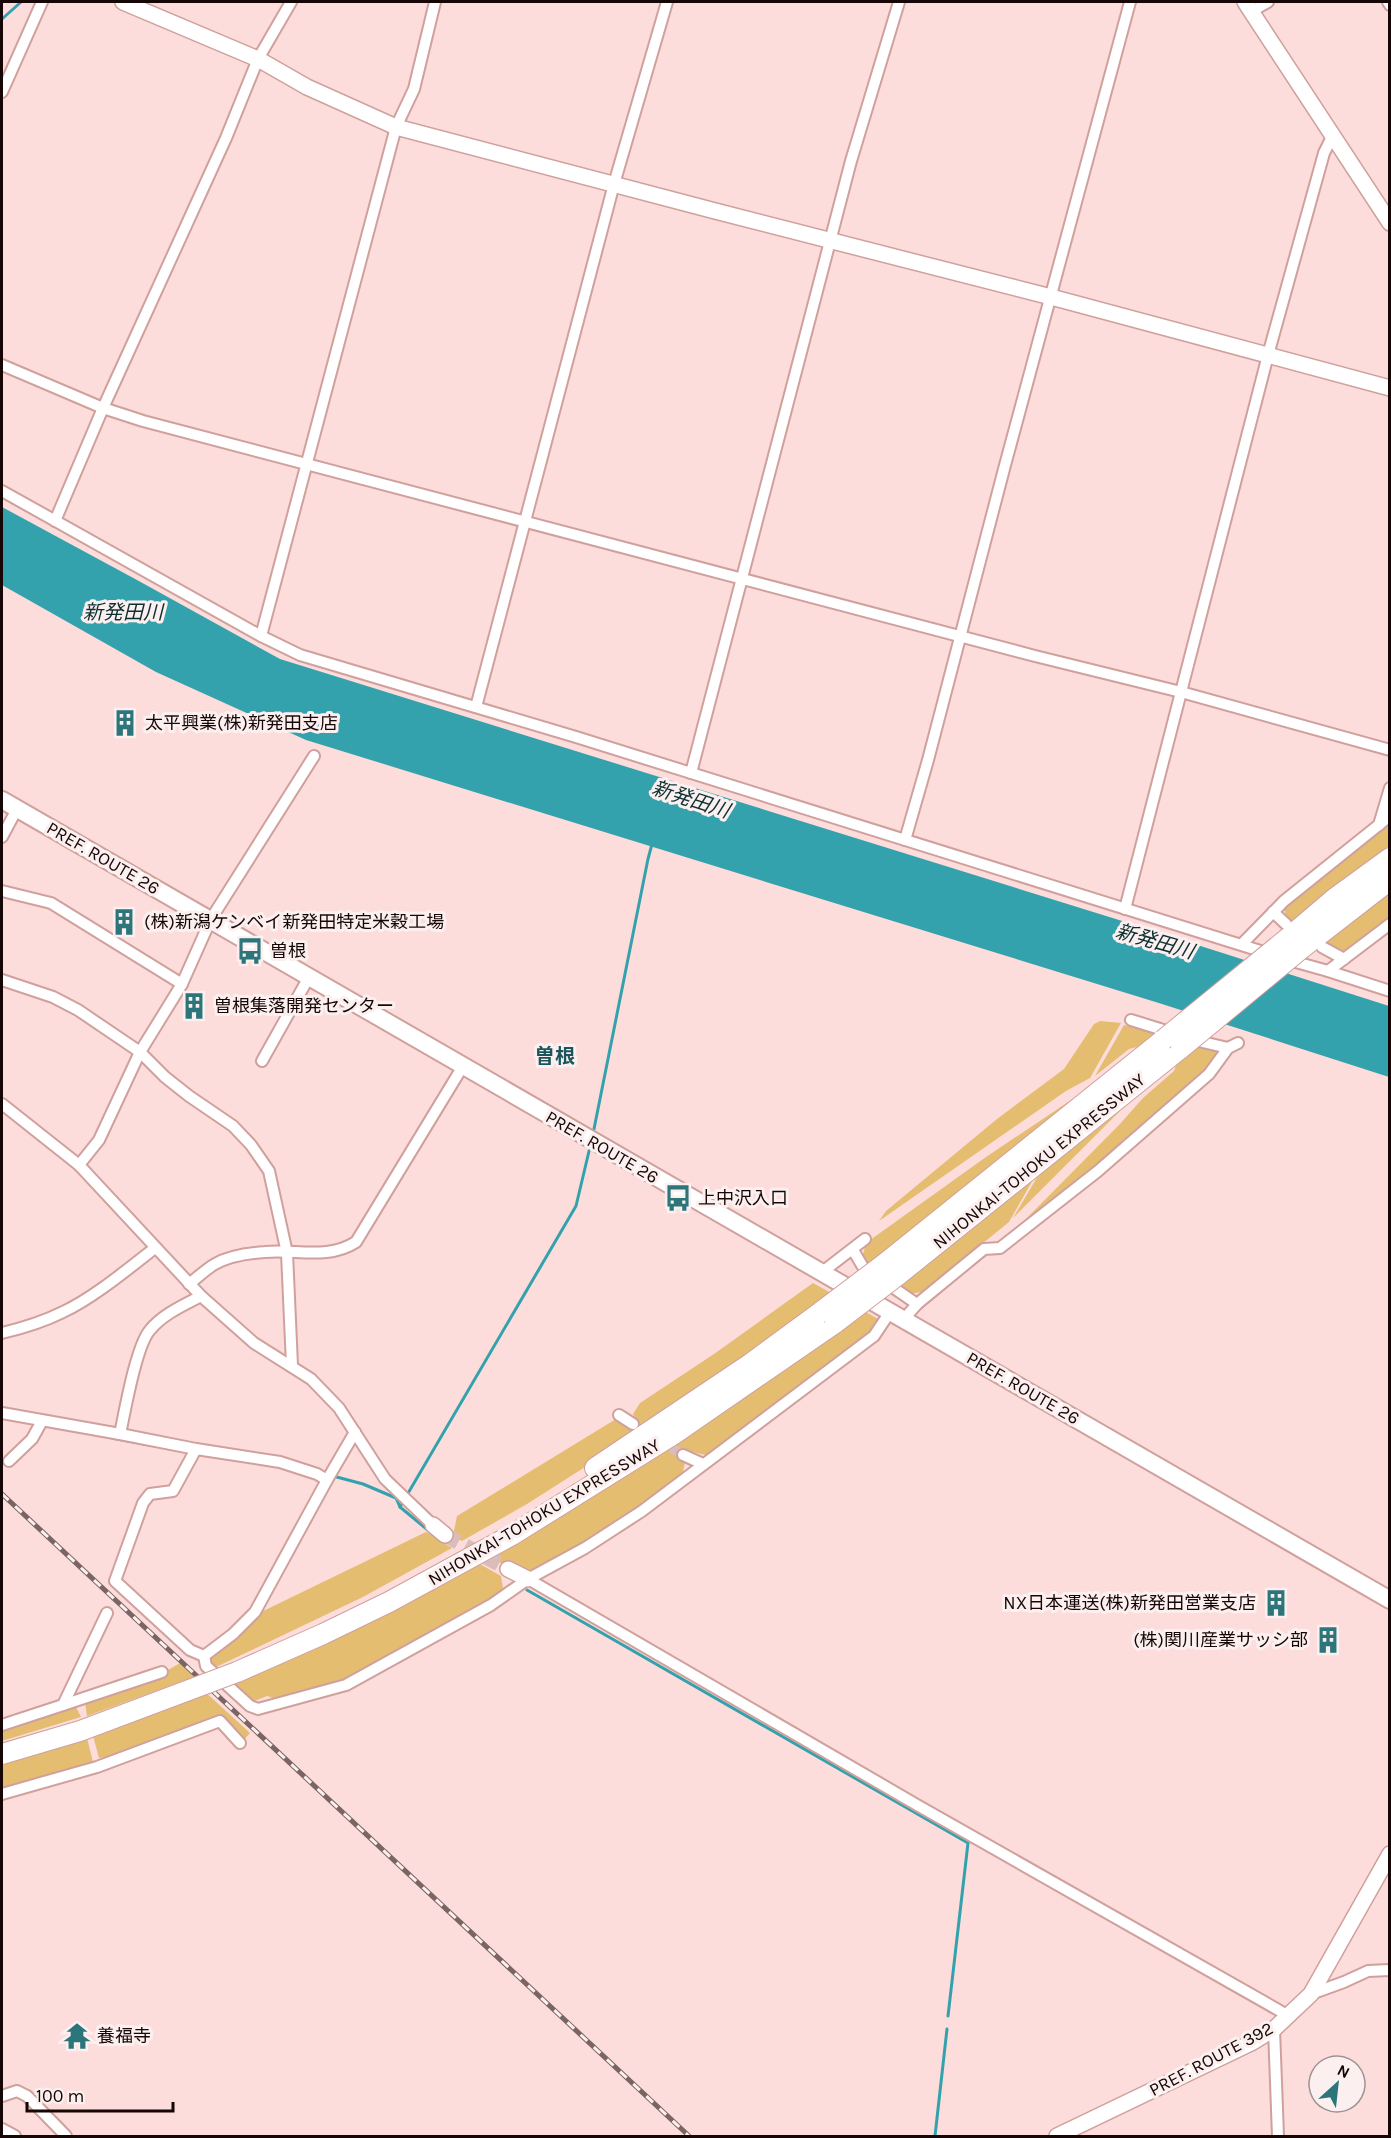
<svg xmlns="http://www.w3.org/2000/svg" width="1391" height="2138" viewBox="0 0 1391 2138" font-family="Karla,'Noto Sans JP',sans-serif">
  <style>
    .green { fill: #e4bd71 }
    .water { fill: #33a2ac }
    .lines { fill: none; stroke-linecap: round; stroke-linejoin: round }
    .stream { stroke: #33a2ac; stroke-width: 3 }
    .street-tunnel { stroke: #dabdbb; stroke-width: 10; stroke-dasharray: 10 5; stroke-linecap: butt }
    .secondary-tunnel { stroke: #dabdbb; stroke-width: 15; stroke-dasharray: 15 8; stroke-linecap: butt }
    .street-casing { stroke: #d0a09d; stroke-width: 14 }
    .secondary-casing { stroke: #d0a09d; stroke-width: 18 }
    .primary-casing { stroke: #d0a09d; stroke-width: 20 }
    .highway-casing { stroke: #d0a09d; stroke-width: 22 }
    .street { stroke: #fff; stroke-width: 10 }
    .secondary { stroke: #fff; stroke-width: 15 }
    .primary { stroke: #fff; stroke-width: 16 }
    .highway { stroke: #fff; stroke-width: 20 }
    .rail-casing { stroke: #7b6564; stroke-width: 5 }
    .rail { stroke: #fbf0ef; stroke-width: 3; stroke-dasharray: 9; stroke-linecap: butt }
    .highway-bridge-casing { stroke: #d0a09d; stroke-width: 22; stroke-linecap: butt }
    .highway-bridge { stroke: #fff; stroke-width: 20 }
    .labels { text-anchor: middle; stroke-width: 6; stroke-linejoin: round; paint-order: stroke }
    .poi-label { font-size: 18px; fill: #160706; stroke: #fbf0ef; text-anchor: start }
    .street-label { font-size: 18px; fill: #160706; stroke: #fbf0ef }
    .water-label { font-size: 20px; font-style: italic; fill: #0d2f32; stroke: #fbf0ef }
    .neighbourhood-label { font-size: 20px; font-weight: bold; fill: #1a555b; stroke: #fbf0ef }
  </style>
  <rect width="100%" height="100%" fill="#fcdddb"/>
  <g class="green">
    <path d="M1389,821V846L1290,924L1285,921V907Z"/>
    <path d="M1389,891V917L1340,954L1324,944L1336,932Z"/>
    <path d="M1100,1021L1121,1023L1090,1078L1066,1091L879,1221L886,1211L997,1119L1064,1069L1094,1024Z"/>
    <path d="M1124,1025L1157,1033L1141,1046L1129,1049L1095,1076Z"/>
    <path d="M1197,1045L1218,1050L1219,1054L1210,1067L1160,1109L1131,1139L1003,1242L1119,1125L1143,1098L1174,1071L1180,1056Z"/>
    <path d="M1077,1096L869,1267L862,1258L866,1243L986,1157Z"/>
    <path d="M1119,1109L1120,1111L1013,1218L1039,1174Z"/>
    <path d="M1034,1178L1009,1222L924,1291C912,1295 906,1293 895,1286Z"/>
    <path d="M813,1283L831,1293L643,1428L630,1420L637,1421L633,1414L640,1403L714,1354Z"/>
    <path d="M864,1311L878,1319L875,1326L858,1343L709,1456L693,1452L687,1453V1456L669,1445Z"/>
    <path d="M616,1419L632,1429L640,1432L527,1504L462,1541L448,1534L454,1531L457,1516Z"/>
    <path d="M668,1448L686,1458L682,1476L631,1512L535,1572L512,1563L510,1568L491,1558V1554Z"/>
    <path d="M426,1532L452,1548L363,1597L214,1668L206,1660L257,1614Z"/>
    <path d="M478,1563L501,1576L504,1594L337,1684L282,1701L267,1696L250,1703L224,1681Z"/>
    <path d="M180,1663L194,1677L87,1716L85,1702L163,1673Z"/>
    <path d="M203,1690L250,1733L243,1741L220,1716C180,1729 141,1753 99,1758L92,1732Z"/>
    <path d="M76,1707L81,1717L2,1741V1728Z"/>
    <path d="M86,1734L93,1762L57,1775L2,1789V1758Z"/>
  </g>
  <path class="water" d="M2,507L137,580L280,659L1119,920L1389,1006V1077L1162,1004L306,740L156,672L2,585Z"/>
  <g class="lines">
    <g class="stream">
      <path d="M2,19L21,2"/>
      <path d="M593,1134L648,859L652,844"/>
      <path d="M112,1438L155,1446"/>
      <path d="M333,1476L363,1484L396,1498L400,1507L435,1536"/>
      <path d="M400,1507L576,1206L590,1147"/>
      <path d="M527,1590L968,1843L948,2016"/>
      <path d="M935,2136L947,2029"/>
    </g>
    <path class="street-tunnel" d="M633,1424L683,1455"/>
    <path class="secondary-tunnel" d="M445,1535L508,1569"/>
    <defs>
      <g id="street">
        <path d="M1388,2L1390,5"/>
        <path d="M1252,11L1268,2"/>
        <path d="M2,92L42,2"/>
        <path d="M2,365L103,408L143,421L1035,656L1181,692L1390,750"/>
        <path d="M2,491L261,636L300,655L576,737L1270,954"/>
        <path d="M55,521L103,408L226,138L258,59L291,2"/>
        <path d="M261,636L396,127L414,89L435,2"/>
        <path d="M476,707L614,184L667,2"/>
        <path d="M691,773L851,161L899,2"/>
        <path d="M1379,825L1390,788"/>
        <path d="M2,837L17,809"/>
        <path d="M905,840L928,760L1004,469L1130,2"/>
        <path d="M2,891L51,903L182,984"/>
        <path d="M1125,909L1268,355L1324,153L1333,135"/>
        <path d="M1273,912L1286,924"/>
        <path d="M1242,944L1284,901L1390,816"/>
        <path d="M1322,947L1344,959"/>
        <path d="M1285,959L1328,971L1390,924"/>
        <path d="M1328,971L1390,991"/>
        <path d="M2,980L53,997L78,1010L140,1052L165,1077L189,1096L233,1126L251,1145L269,1171L287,1253L292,1365"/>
        <path d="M1131,1020L1173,1033"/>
        <path d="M1190,1039L1228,1048"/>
        <path d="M262,1061L309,977"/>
        <path d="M2,1104L79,1165L201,1296L254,1343L311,1379L339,1408L385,1479L433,1525"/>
        <path d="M79,1165L99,1140L140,1052L182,984L211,919L314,756"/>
        <path d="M853,1250L863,1267L917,1304"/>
        <path d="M821,1273L865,1239"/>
        <path d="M189,1284C197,1278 206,1269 215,1264C229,1256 249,1253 265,1252C296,1249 328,1260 356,1242L463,1066"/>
        <path d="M904,1319L917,1304L984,1249L1000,1248L1098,1171L1209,1074L1228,1048L1238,1043"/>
        <path d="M2,1333C23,1328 43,1322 63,1312C93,1298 128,1269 155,1248"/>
        <path d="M2,1413L120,1434L196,1449L280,1462L317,1474L327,1480"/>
        <path d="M619,1415L633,1424"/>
        <path d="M120,1434C125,1411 136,1346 150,1330C163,1314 184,1305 201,1296"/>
        <path d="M196,1449L173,1491L150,1494L143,1503L115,1581L190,1650L204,1656L206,1666L250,1706L258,1709L346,1685L491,1605L528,1579L585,1548L642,1511L874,1336L890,1312"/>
        <path d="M683,1455L703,1464"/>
        <path d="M9,1461L32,1439L42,1421"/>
        <path d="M528,1579L917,1805L1289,2016"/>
        <path d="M204,1656L233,1634L255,1612L327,1480L355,1432"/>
        <path d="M63,1705L162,1672"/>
        <path d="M2,1725L63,1705L107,1613"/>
        <path d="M2,1794L97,1767L220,1721L240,1743"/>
        <path d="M1311,1994L1344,1982L1368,1971L1390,1970"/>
        <path d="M1274,2029L1278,2136"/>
        <path d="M2,2096L17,2091L27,2096L66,2136"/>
        <path d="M2,2129L15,2136"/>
      </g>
      <g id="secondary">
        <path d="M123,2L258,59L307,87L396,127L719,212L1051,297L1390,388"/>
        <path d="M1245,2L1390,223"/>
        <path d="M433,1525L445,1535"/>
        <path d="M508,1569L528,1579"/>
        <path d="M1057,2136L1251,2043L1274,2029L1311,1994L1390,1854"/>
      </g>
      <path id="primary" d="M2,800L1390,1600"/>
      <g id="highway">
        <path d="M1288,938L1335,898L1390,858"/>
        <path d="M1302,948L1390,880"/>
        <path d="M883,1265L1163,1040"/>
        <path d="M898,1275L1181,1048"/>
        <path d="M595,1468L750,1364L818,1314"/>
        <path d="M237,1672L323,1634L389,1602L512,1535L674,1434L835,1323"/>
      </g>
    </defs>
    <use href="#street" class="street-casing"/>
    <use href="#secondary" class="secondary-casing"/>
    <use href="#primary" class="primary-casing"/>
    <use href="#highway" class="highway-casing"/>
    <use href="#street" class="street"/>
    <use href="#secondary" class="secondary"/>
    <use href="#primary" class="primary"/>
    <use href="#highway" class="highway"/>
    <defs>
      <path id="rail" d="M2,1494L689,2136"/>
    </defs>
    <use href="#rail" class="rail-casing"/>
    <use href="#rail" class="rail"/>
    <defs>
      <g id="highway-bridge">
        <path d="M1163,1040L1288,938"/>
        <path d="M1181,1048L1302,948"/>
        <path d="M818,1314L883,1265"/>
        <path d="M835,1323L898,1275"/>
        <path d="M2,1754L80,1731L237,1672"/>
      </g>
    </defs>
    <use href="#highway-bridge" class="highway-bridge-casing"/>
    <use href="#highway-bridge" class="highway-bridge"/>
  </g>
  <defs>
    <symbol id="building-bare" viewBox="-9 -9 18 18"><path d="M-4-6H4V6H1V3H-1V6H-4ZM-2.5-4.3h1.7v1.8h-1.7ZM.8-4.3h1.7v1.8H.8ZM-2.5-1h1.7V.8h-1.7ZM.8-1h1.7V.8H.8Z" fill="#2b757b" stroke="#fbf0ef" stroke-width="2.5" paint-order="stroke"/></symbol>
    <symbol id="bus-bare" viewBox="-9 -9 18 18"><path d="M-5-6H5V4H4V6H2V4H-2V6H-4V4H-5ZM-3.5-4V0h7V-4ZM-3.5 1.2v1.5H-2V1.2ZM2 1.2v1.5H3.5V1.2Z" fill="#2b757b" stroke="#fbf0ef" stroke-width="2.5" paint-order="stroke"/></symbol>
    <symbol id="temple-bare" viewBox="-9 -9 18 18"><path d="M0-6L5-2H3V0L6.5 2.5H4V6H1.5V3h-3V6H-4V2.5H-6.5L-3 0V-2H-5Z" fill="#2b757b" stroke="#fbf0ef" stroke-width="2.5" paint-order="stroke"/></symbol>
  </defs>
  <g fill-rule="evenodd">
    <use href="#building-bare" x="106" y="704" width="38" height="38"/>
    <use href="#building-bare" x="105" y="903" width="38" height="38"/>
    <use href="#bus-bare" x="231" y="932" width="38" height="38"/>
    <use href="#building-bare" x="175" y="987" width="38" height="38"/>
    <use href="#bus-bare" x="659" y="1179" width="38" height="38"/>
    <use href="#building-bare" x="1257" y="1584" width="38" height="38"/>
    <use href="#building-bare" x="1309" y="1621" width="38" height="38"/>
    <use href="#temple-bare" x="58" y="2017" width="38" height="38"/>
  </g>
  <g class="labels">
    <g class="poi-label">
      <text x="145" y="729">太平興業(株)新発田支店</text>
      <text x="144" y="928">(株)新潟ケンベイ新発田特定米穀工場</text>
      <text x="270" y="957">曽根</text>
      <text x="214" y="1012">曽根集落開発センター</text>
      <text x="698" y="1204">上中沢入口</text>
      <text x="1256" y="1609" text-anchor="end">NX日本運送(株)新発田営業支店</text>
      <text x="1308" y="1646" text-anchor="end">(株)関川産業サッシ部</text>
      <text x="97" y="2042">養福寺</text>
    </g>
    <g class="street-label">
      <text transform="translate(103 858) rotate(30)" y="6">PREF. ROUTE 26</text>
      <text transform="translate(602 1147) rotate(30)" y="6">PREF. ROUTE 26</text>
      <text transform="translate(1039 1161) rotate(-39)" y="6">NIHONKAI-TOHOKU EXPRESSWAY</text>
      <text transform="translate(1023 1388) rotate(30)" y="6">PREF. ROUTE 26</text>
      <text transform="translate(544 1512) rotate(-31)" y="6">NIHONKAI-TOHOKU EXPRESSWAY</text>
      <text transform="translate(1211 2059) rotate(-28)" y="6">PREF. ROUTE 392</text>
    </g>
    <g class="water-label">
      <text x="123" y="619">新発田川</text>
      <text transform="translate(691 799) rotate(18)" y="7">新発田川</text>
      <text transform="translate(1155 941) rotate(16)" y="7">新発田川</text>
    </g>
    <g class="neighbourhood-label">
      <text x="555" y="1063">曽根</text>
    </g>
  </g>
  <rect width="1391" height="2138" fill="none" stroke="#160706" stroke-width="6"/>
  <g transform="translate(1337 2084) rotate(27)"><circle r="28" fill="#fbf0ef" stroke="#9f9392" stroke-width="1.5"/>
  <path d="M0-4.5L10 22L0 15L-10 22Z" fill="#2b757b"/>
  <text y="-9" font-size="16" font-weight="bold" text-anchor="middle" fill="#160706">N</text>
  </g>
  <path d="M27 2102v9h146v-9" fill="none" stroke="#160706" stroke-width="3"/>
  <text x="36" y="2102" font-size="18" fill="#160706" stroke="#fbf0ef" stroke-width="4.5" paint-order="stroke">100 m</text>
</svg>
